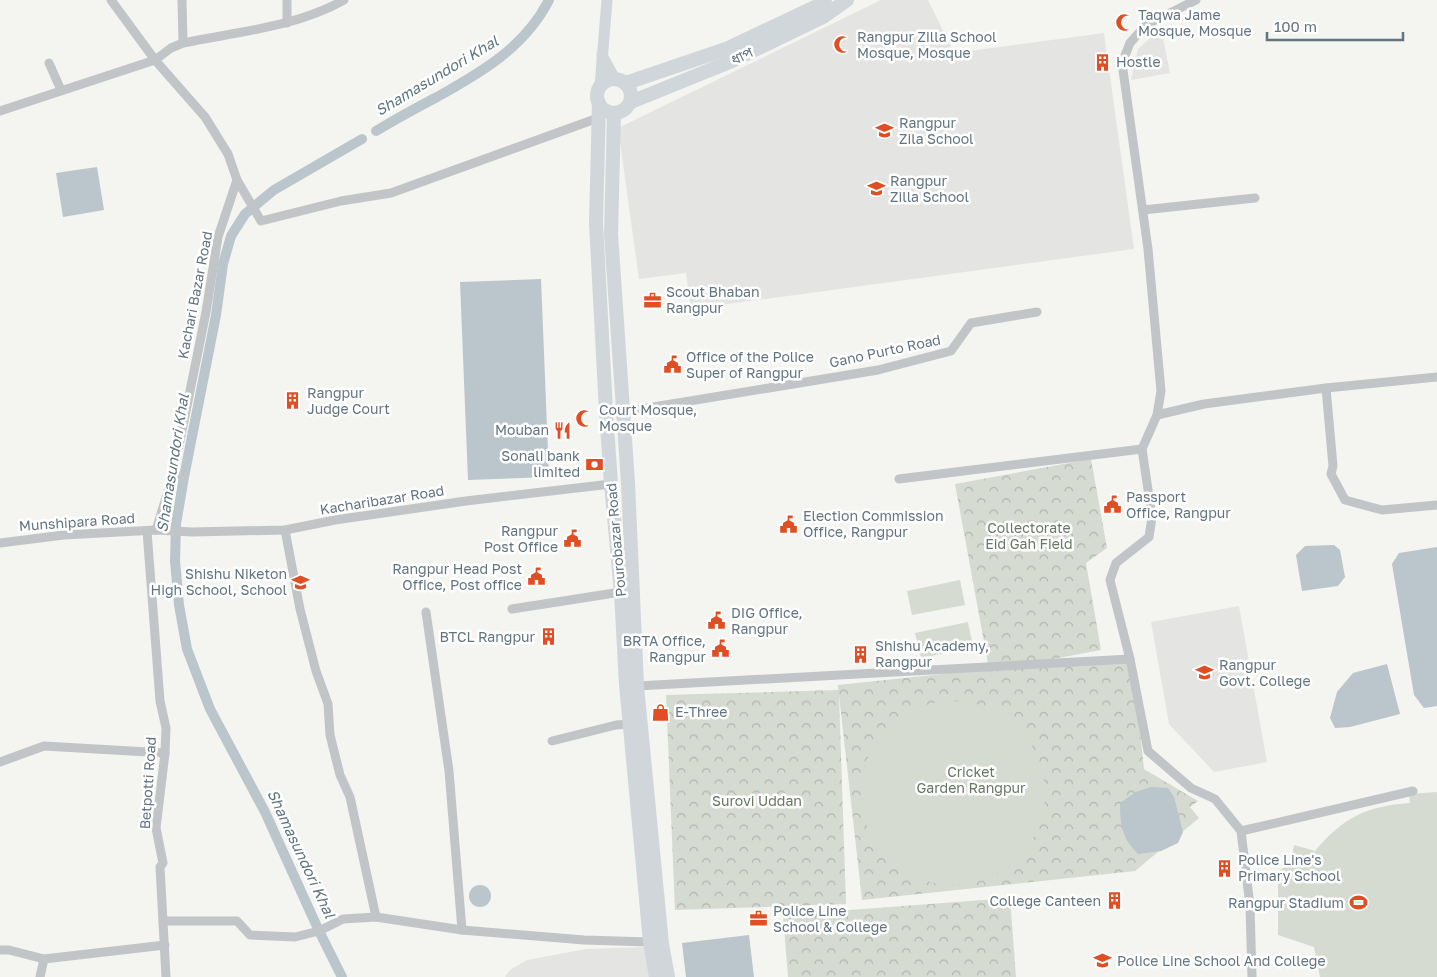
<svg xmlns="http://www.w3.org/2000/svg" width="1437" height="977" viewBox="0 0 1437 977" font-family="'Golos Text','Noto Sans Bengali',sans-serif">
  <style>
    .built { fill: #e4e5e3 }
    .park { fill: url(#park-crowns) }
    .garden { fill: #d5dbd1 }
    .water { fill: #bac6cb }
    .lines { fill: none; stroke-linecap: round; stroke-linejoin: round }
    .canal { stroke: #bac6cb; stroke-width: 10 }
    .minor { stroke: #c1c5c8; stroke-width: 9 }
    .secondary { stroke: #d1d6da; stroke-width: 11 }
    .trunk { stroke: #d1d6da; stroke-width: 14 }
    .labels { text-anchor: middle; stroke-width: 5; stroke-linejoin: round; paint-order: stroke }
    .poi-label { font-size: 14px; fill: #637481; stroke: #fff; text-anchor: start }
    .street-label { font-size: 14px; fill: #637481; stroke: #fff }
    .park-label { font-size: 14px; fill: #667862; stroke: #fff }
    .water-label { font-size: 15px; font-style: italic; fill: #5f767f; stroke: #fff }
  </style>
  <defs>
    <pattern id="park-crowns" width="20" height="18" patternUnits="userSpaceOnUse" patternTransform="scale(1.25)"><rect width="20" height="18" fill="#d5dbd1"/><path d="M2 6a3 3 0 1 1 6 0M12 15a3 3 0 1 1 6 0" fill="none" stroke="#b0b6af"/></pattern>
  </defs>
  <rect width="100%" height="100%" fill="#f4f4f0"/>
  <g class="built">
    <path d="M881,0H928L954,53L1104,33L1134,249L691,309L686,273L639,279L618,128Z"/>
    <path d="M1161,28L1170,73L1131,80L1138,49Z"/>
    <path d="M1239,606L1267,762L1214,772L1169,724L1151,622Z"/>
    <path d="M646,947L652,977H505L510,970L527,960L586,949Z"/>
  </g>
  <g class="park">
    <path d="M1091,459L1107,548L1086,563L1101,650L1010,667L1132,654L1144,769L1198,801L1190,807L1199,818L1135,871L862,900L839,695L846,904L675,910L666,695L838,690V685L989,669L955,484Z"/>
    <path d="M1010,898L1016,977H788L783,915Z"/>
  </g>
  <g class="garden">
    <path d="M960,580L965,605L912,615L907,591Z"/>
    <path d="M968,622L973,647L921,658L915,633Z"/>
    <circle cx="953" cy="793" r="92"/>
    <path d="M1437,792V977H1320L1314,947L1278,935V872L1291,861L1294,845L1315,851C1343,818 1366,806 1410,803L1409,794Z"/>
  </g>
  <g class="water">
    <path d="M97,167L104,210L63,217L56,173Z"/>
    <path d="M541,279L549,477L468,480L460,282Z"/>
    <path d="M1334,545L1340,550L1345,577L1338,586L1302,591L1296,555L1305,546Z"/>
    <path d="M1437,547V706L1424,708L1414,695L1392,564L1399,553Z"/>
    <path d="M1387,664L1400,714L1350,727L1335,728L1330,718L1337,692L1353,673Z"/>
    <path d="M1151,787L1168,788L1174,797L1183,832L1178,843L1161,851L1138,854C1122,838 1120,825 1120,803L1136,792Z"/>
    <circle cx="480" cy="896" r="11"/>
    <path d="M749,935L754,977H686L682,943Z"/>
  </g>
  <g class="lines">
    <g class="canal">
      <path d="M376,131C396,119 416,108 437,97C482,72 525,47 549,0"/>
      <path d="M342,977L319,931L265,812L210,709L187,649L179,605L175,561L176,524L184,477L216,315L223,264L231,236L245,214L274,190L362,139"/>
    </g>
    <g class="minor">
      <path d="M111,0L155,60L205,117L228,154L237,180L218,237L206,312L173,475L156,530"/>
      <path d="M182,0L183,43"/>
      <path d="M287,0V23"/>
      <path d="M1196,0L1146,25L1130,43L1122,63L1148,249L1161,391L1157,415L1142,449L1152,517L1149,537L1116,563L1110,580L1130,659L1148,751L1191,788L1215,799L1241,831L1250,906L1252,977"/>
      <path d="M49,63L61,90"/>
      <path d="M0,111L155,60L171,48L183,43C237,32 296,27 344,0"/>
      <path d="M237,180L261,221L341,201L391,193L598,118"/>
      <path d="M1143,210L1255,198"/>
      <path d="M1326,388L1333,466L1331,474L1345,500L1382,510L1437,505"/>
      <path d="M606,411L623,412L878,370L951,351L971,323L1037,312"/>
      <path d="M1157,415L1204,404L1326,388L1437,377"/>
      <path d="M173,475L184,477"/>
      <path d="M899,479L1142,449"/>
      <path d="M285,530L300,609L316,671L328,704L330,735L340,775L350,797L376,917"/>
      <path d="M147,531L160,701L166,728L165,753L156,828L163,863L160,867L166,977"/>
      <path d="M0,543L64,535L156,530L192,532L285,530L335,520L466,501L611,484"/>
      <path d="M512,609L621,592"/>
      <path d="M426,612L449,771L462,930"/>
      <path d="M637,686L1130,659"/>
      <path d="M552,741L616,725L630,724"/>
      <path d="M0,762L44,746L165,753"/>
      <path d="M1241,831L1413,791"/>
      <path d="M163,921H237L250,935L295,937L319,931L343,919L376,917L462,930L584,940L650,942"/>
      <path d="M0,950H9L44,959L165,945"/>
      <path d="M40,977L44,959"/>
    </g>
    <g class="secondary">
      <path d="M602,55L615,79"/>
      <path d="M600,86L607,0"/>
    </g>
    <g class="trunk">
      <circle cx="614" cy="96" r="17"/>
      <path d="M626,83L726,49L817,6L825,0"/>
      <path d="M631,102L732,61L823,17L847,0"/>
      <path d="M599,103L596,223L606,411L611,484L621,592L626,684L650,942L656,977"/>
      <path d="M614,113L611,234L628,483L637,686L662,944L668,977"/>
    </g>
  </g>
  <defs>
    <symbol id="mosque-bare" viewBox="-9 -9 18 18"><path d="M3.5-4.9A6 6 0 1 0 3.5 4.9A5 5 0 1 1 3.5-4.9Z" fill="#e14e23" stroke="#fff" stroke-width="2.5" paint-order="stroke"/></symbol>
    <symbol id="building-bare" viewBox="-9 -9 18 18"><path d="M-4-6H4V6H1V3H-1V6H-4ZM-2.5-4.3h1.7v1.8h-1.7ZM.8-4.3h1.7v1.8H.8ZM-2.5-1h1.7V.8h-1.7ZM.8-1h1.7V.8H.8Z" fill="#e14e23" stroke="#fff" stroke-width="2.5" paint-order="stroke"/></symbol>
    <symbol id="school-bare" viewBox="-9 -9 18 18"><path d="M0-5L7-2L0 1L-7-2ZM-4 1L0 2.5L4 1V4Q0 6-4 4Z" fill="#e14e23" stroke="#fff" stroke-width="2.5" paint-order="stroke"/></symbol>
    <symbol id="office-bare" viewBox="-9 -9 18 18"><path d="M-6-3h4V-5.5h4V-3h4V5H-6ZM-1-4.5V-3h2v-1.5ZM-6 0V1H6V0Z" fill="#e14e23" stroke="#fff" stroke-width="2.5" paint-order="stroke"/></symbol>
    <symbol id="civic-bare" viewBox="-9 -9 18 18"><path d="M-.6-6.5H3V-4.5H.6V-3L4-1V1h2V6H-6V1h2V-1L-.6-3ZM-1.2 2.5V6h2.4V2.5Z" fill="#e14e23" stroke="#fff" stroke-width="2.5" paint-order="stroke"/></symbol>
    <symbol id="restaurant-bare" viewBox="-9 -9 18 18"><path d="M-5-6h1v4h1v-4h1v4h1v-4h1v5L-1.5 .5V6h-2V.5L-5-1ZM5-6V6H3V1.5H1.5Q1.5-4 5-6Z" fill="#e14e23" stroke="#fff" stroke-width="2.5" paint-order="stroke"/></symbol>
    <symbol id="bank-bare" viewBox="-9 -9 18 18"><path d="M-6-4H6V4H-6ZM0-2.3a2.3 2.3 0 1 0 0 4.6a2.3 2.3 0 1 0 0-4.6Z" fill="#e14e23" stroke="#fff" stroke-width="2.5" paint-order="stroke"/></symbol>
    <symbol id="university-bare" viewBox="-9 -9 18 18"><path d="M0-5L7-2L0 1L-7-2ZM-4 1L0 2.5L4 1V4Q0 6-4 4Z" fill="#e14e23" stroke="#fff" stroke-width="2.5" paint-order="stroke"/></symbol>
    <symbol id="shop-bare" viewBox="-9 -9 18 18"><path d="M-5-2.5h2.3a2.7 3.5 0 0 1 5.4 0H5L5.5 6h-11ZM-1.5-2.5h3a1.5 2.3 0 0 0-3 0Z" fill="#e14e23" stroke="#fff" stroke-width="2.5" paint-order="stroke"/></symbol>
    <symbol id="stadium-bare" viewBox="-9 -9 18 18"><path d="M0-5a6.5 5 0 1 0 0 10a6.5 5 0 1 0 0-10ZM-3.5-1.8h7v3.6h-7Z" fill="#e14e23" stroke="#fff" stroke-width="2.5" paint-order="stroke"/></symbol>
  </defs>
  <g fill-rule="evenodd">
    <use href="#mosque-bare" x="1112" y="10" width="25" height="25"/>
    <use href="#mosque-bare" x="830" y="32" width="25" height="25"/>
    <use href="#building-bare" x="1090" y="50" width="25" height="25"/>
    <use href="#school-bare" x="872" y="118" width="25" height="25"/>
    <use href="#school-bare" x="864" y="176" width="25" height="25"/>
    <use href="#office-bare" x="640" y="288" width="25" height="25"/>
    <use href="#civic-bare" x="660" y="352" width="25" height="25"/>
    <use href="#building-bare" x="280" y="388" width="25" height="25"/>
    <use href="#mosque-bare" x="572" y="406" width="25" height="25"/>
    <use href="#restaurant-bare" x="550" y="418" width="25" height="25"/>
    <use href="#bank-bare" x="582" y="452" width="25" height="25"/>
    <use href="#civic-bare" x="1100" y="492" width="25" height="25"/>
    <use href="#civic-bare" x="776" y="512" width="25" height="25"/>
    <use href="#civic-bare" x="560" y="526" width="25" height="25"/>
    <use href="#civic-bare" x="524" y="564" width="25" height="25"/>
    <use href="#school-bare" x="288" y="570" width="25" height="25"/>
    <use href="#civic-bare" x="704" y="608" width="25" height="25"/>
    <use href="#building-bare" x="536" y="624" width="25" height="25"/>
    <use href="#civic-bare" x="708" y="636" width="25" height="25"/>
    <use href="#building-bare" x="848" y="642" width="25" height="25"/>
    <use href="#university-bare" x="1192" y="660" width="25" height="25"/>
    <use href="#shop-bare" x="648" y="700" width="25" height="25"/>
    <use href="#building-bare" x="1212" y="856" width="25" height="25"/>
    <use href="#building-bare" x="1102" y="888" width="25" height="25"/>
    <use href="#stadium-bare" x="1346" y="890" width="25" height="25"/>
    <use href="#office-bare" x="746" y="906" width="25" height="25"/>
    <use href="#school-bare" x="1090" y="948" width="25" height="25"/>
  </g>
  <g class="labels">
    <g class="poi-label">
      <text x="1138" y="20">Taqwa Jame<tspan x="1138" dy="16">Mosque, Mosque</tspan></text>
      <text x="857" y="42">Rangpur Zilla School<tspan x="857" dy="16">Mosque, Mosque</tspan></text>
      <text x="1116" y="67">Hostle</text>
      <text x="899" y="128">Rangpur<tspan x="899" dy="16">Zila School</tspan></text>
      <text x="890" y="186">Rangpur<tspan x="890" dy="16">Zilla School</tspan></text>
      <text x="666" y="297">Scout Bhaban<tspan x="666" dy="16">Rangpur</tspan></text>
      <text x="686" y="362">Office of the Police<tspan x="686" dy="16">Super of Rangpur</tspan></text>
      <text x="307" y="398">Rangpur<tspan x="307" dy="16">Judge Court</tspan></text>
      <text x="599" y="415">Court Mosque,<tspan x="599" dy="16">Mosque</tspan></text>
      <text x="549" y="435" text-anchor="end">Mouban</text>
      <text x="580" y="461" text-anchor="end">Sonali bank<tspan x="580" dy="16">limited</tspan></text>
      <text x="1126" y="502">Passport<tspan x="1126" dy="16">Office, Rangpur</tspan></text>
      <text x="803" y="521">Election Commission<tspan x="803" dy="16">Office, Rangpur</tspan></text>
      <text x="558" y="536" text-anchor="end">Rangpur<tspan x="558" dy="16">Post Office</tspan></text>
      <text x="522" y="574" text-anchor="end">Rangpur Head Post<tspan x="522" dy="16">Office, Post office</tspan></text>
      <text x="287" y="579" text-anchor="end">Shishu Niketon<tspan x="287" dy="16">High School, School</tspan></text>
      <text x="731" y="618">DIG Office,<tspan x="731" dy="16">Rangpur</tspan></text>
      <text x="535" y="642" text-anchor="end">BTCL Rangpur</text>
      <text x="706" y="646" text-anchor="end">BRTA Office,<tspan x="706" dy="16">Rangpur</tspan></text>
      <text x="875" y="651">Shishu Academy,<tspan x="875" dy="16">Rangpur</tspan></text>
      <text x="1219" y="670">Rangpur<tspan x="1219" dy="16">Govt. College</tspan></text>
      <text x="675" y="717">E-Three</text>
      <text x="1238" y="865">Police Line's<tspan x="1238" dy="16">Primary School</tspan></text>
      <text x="1101" y="906" text-anchor="end">College Canteen</text>
      <text x="1344" y="908" text-anchor="end">Rangpur Stadium</text>
      <text x="773" y="916">Police Line<tspan x="773" dy="16">School &amp; College</tspan></text>
      <text x="1117" y="966">Police Line School And College</text>
    </g>
    <g class="street-label">
      <text transform="translate(742 56) rotate(-25)" y="5">ধাপ</text>
      <text transform="translate(195 295) rotate(-79)" y="5">Kachari Bazar Road</text>
      <text transform="translate(885 351) rotate(-12)" y="5">Gano Purto Road</text>
      <text transform="translate(382 500) rotate(-9)" y="5">Kacharibazar Road</text>
      <text transform="translate(77 522) rotate(-4)" y="5">Munshipara Road</text>
      <text transform="translate(616 540) rotate(-95)" y="5">Pourobazar Road</text>
      <text transform="translate(148 783) rotate(-86)" y="5">Betpotti Road</text>
    </g>
    <g class="park-label">
      <text x="1029" y="533">Collectorate<tspan x="1029" dy="16">Eid Gah Field</tspan></text>
      <text x="971" y="777">Cricket<tspan x="971" dy="16">Garden Rangpur</tspan></text>
      <text x="757" y="806">Surovi Uddan</text>
    </g>
    <g class="water-label">
      <text transform="translate(437 76) rotate(-31)" y="5">Shamasundori Khal</text>
      <text transform="translate(173 463) rotate(-81)" y="5">Shamasundori Khal</text>
      <text transform="translate(301 854) rotate(65)" y="5">Shamasundori Khal</text>
    </g>
  </g>
  <path d="M1267 32v8h136v-8" fill="none" stroke="#637481" stroke-width="2.5"/>
  <text x="1274" y="32" font-size="15" fill="#637481" stroke="#ffffff" stroke-width="4" paint-order="stroke">100 m</text>
</svg>
